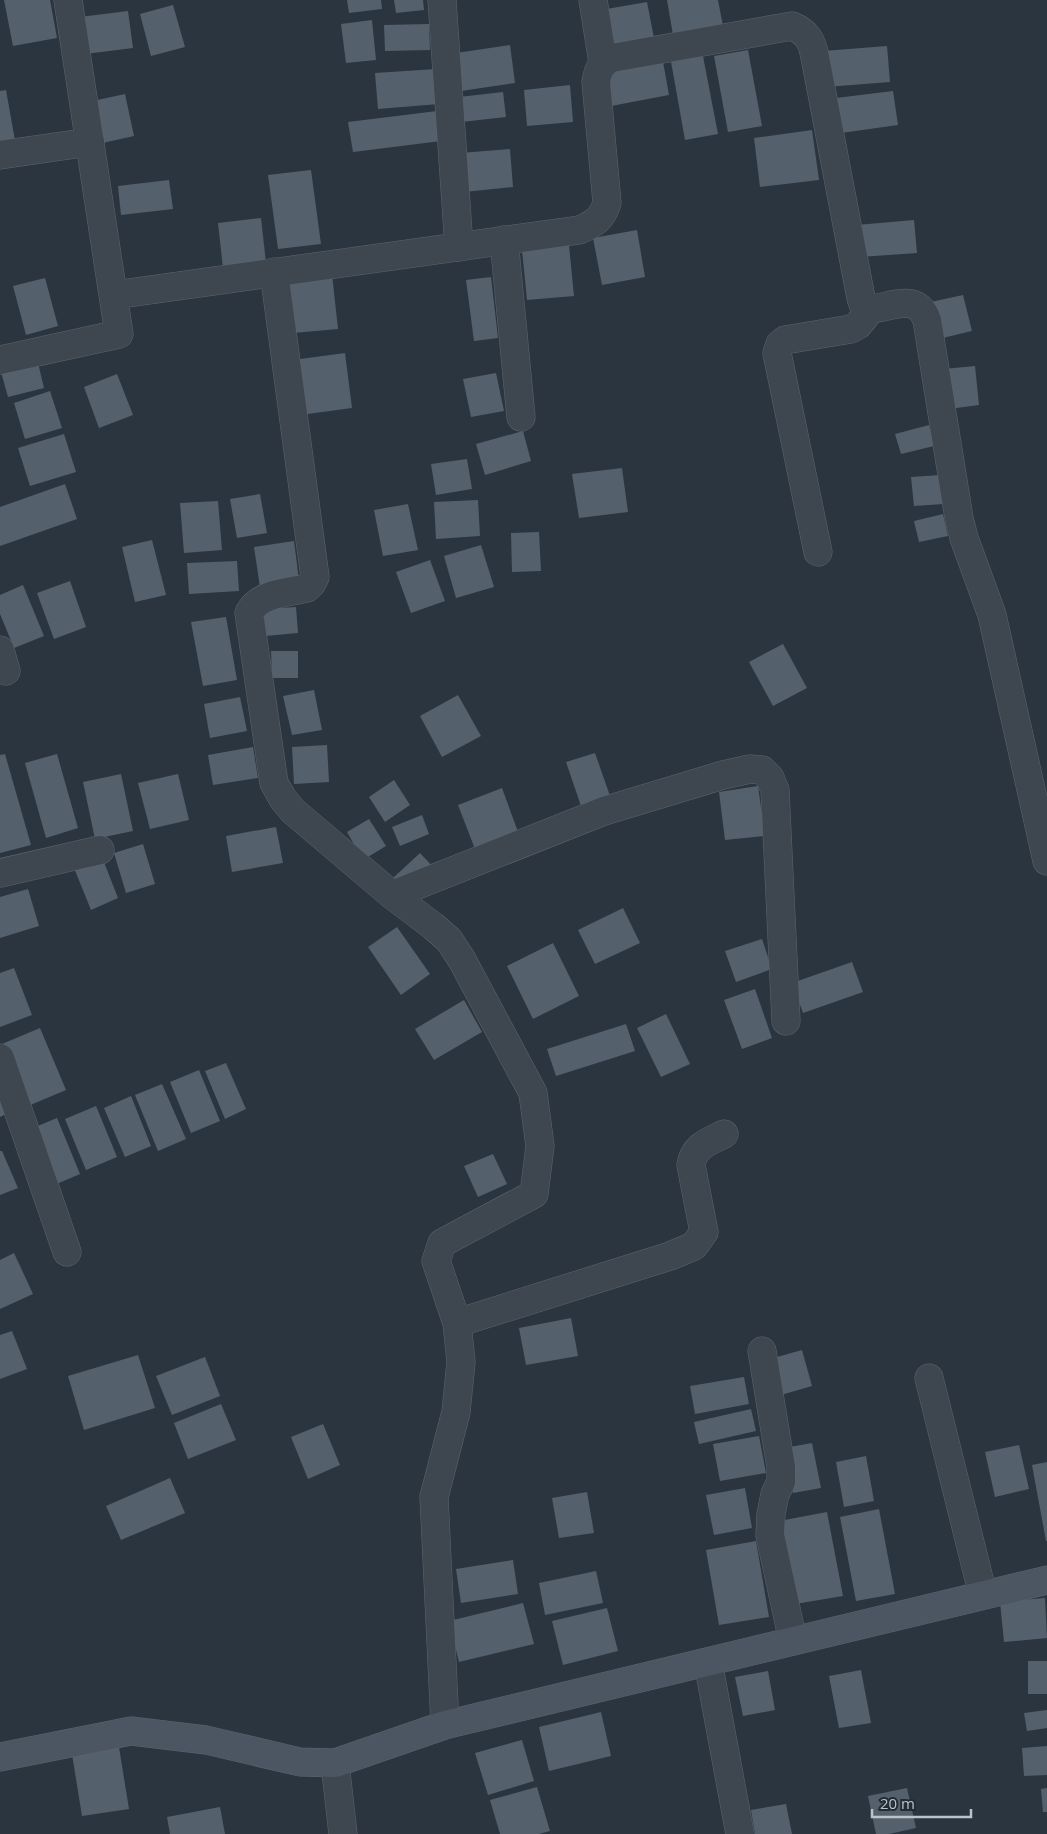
<svg xmlns="http://www.w3.org/2000/svg" width="1047" height="1834" viewBox="0 0 1047 1834" font-family="'Open Sans',sans-serif">
  <style>
    .building { fill: #55606d }
    .lines { fill: none; stroke-linecap: round; stroke-linejoin: round }
    .street-casing { stroke: #5c656e; stroke-width: 29 }
    .secondary-casing { stroke: #5c656e; stroke-width: 29 }
    .street { stroke: #3e4750; stroke-width: 28 }
    .secondary { stroke: #4c5663; stroke-width: 28 }
  </style>
  <rect width="100%" height="100%" fill="#2a3540"/>
  <g class="building">
    <path d="M4,0H50L57,38L13,46Z"/>
    <path d="M347,0H381L382,9L349,13Z"/>
    <path d="M394,0H423L424,10L396,13Z"/>
    <path d="M667,0H718L723,26L673,35Z"/>
    <path d="M647,2L654,38L601,48L595,11Z"/>
    <path d="M173,5L185,47L151,56L140,14Z"/>
    <path d="M128,11L133,48L85,54L80,17Z"/>
    <path d="M372,20L376,60L346,63L341,24Z"/>
    <path d="M429,24L430,50L385,51L384,25Z"/>
    <path d="M510,45L515,83L461,91L456,53Z"/>
    <path d="M887,46L890,82L826,87L823,51Z"/>
    <path d="M748,50L762,126L728,132L714,56Z"/>
    <path d="M702,51L718,134L685,140L670,56Z"/>
    <path d="M662,56L669,95L606,107L599,68Z"/>
    <path d="M436,69L439,104L378,109L375,73Z"/>
    <path d="M570,85L573,122L527,126L524,90Z"/>
    <path d="M6,90L16,146L0,148V91Z"/>
    <path d="M893,91L898,125L841,133L836,98Z"/>
    <path d="M503,92L506,117L452,123L450,98Z"/>
    <path d="M125,94L134,136L98,144L88,102Z"/>
    <path d="M437,111L441,141L353,152L348,122Z"/>
    <path d="M812,130L819,180L760,187L754,138Z"/>
    <path d="M510,149L513,187L464,192L460,153Z"/>
    <path d="M311,170L321,244L278,249L268,175Z"/>
    <path d="M169,180L173,209L121,215L118,186Z"/>
    <path d="M261,218L266,263L223,268L218,223Z"/>
    <path d="M914,220L917,253L860,257L857,225Z"/>
    <path d="M637,230L645,277L602,285L593,238Z"/>
    <path d="M569,245L574,296L527,300L522,250Z"/>
    <path d="M332,274L338,329L293,333L287,279Z"/>
    <path d="M491,277L498,338L474,341L466,280Z"/>
    <path d="M45,278L58,326L26,335L13,286Z"/>
    <path d="M963,295L972,331L934,340L926,303Z"/>
    <path d="M345,353L352,408L300,415L293,360Z"/>
    <path d="M38,363L44,388L8,397L1,372Z"/>
    <path d="M975,366L979,405L949,409L944,369Z"/>
    <path d="M496,373L504,411L471,417L463,379Z"/>
    <path d="M117,374L133,415L99,428L84,387Z"/>
    <path d="M50,391L62,428L25,439L14,403Z"/>
    <path d="M929,425L934,446L901,454L895,434Z"/>
    <path d="M523,431L531,461L485,475L476,444Z"/>
    <path d="M64,434L76,472L30,486L18,448Z"/>
    <path d="M467,459L472,489L436,495L431,464Z"/>
    <path d="M622,468L628,512L579,518L572,474Z"/>
    <path d="M941,475L944,504L914,506L911,477Z"/>
    <path d="M65,484L77,519L0,546V507Z"/>
    <path d="M260,494L267,533L237,538L230,499Z"/>
    <path d="M478,500L480,536L436,539L434,502Z"/>
    <path d="M218,501L222,550L184,553L180,503Z"/>
    <path d="M408,504L418,550L383,556L374,510Z"/>
    <path d="M943,514L948,536L919,542L914,521Z"/>
    <path d="M539,532L541,571L512,572L511,533Z"/>
    <path d="M152,540L166,595L135,602L122,547Z"/>
    <path d="M294,541L300,588L261,594L254,547Z"/>
    <path d="M481,545L494,587L456,598L444,556Z"/>
    <path d="M430,560L445,601L411,613L396,572Z"/>
    <path d="M237,561L239,591L189,594L187,563Z"/>
    <path d="M70,581L86,627L54,639L37,593Z"/>
    <path d="M23,585L44,636L14,648L0,614V595Z"/>
    <path d="M296,607L298,633L266,636L263,609Z"/>
    <path d="M226,617L237,680L203,686L191,622Z"/>
    <path d="M783,644L807,688L773,706L749,662Z"/>
    <path d="M271,651H298V678H272Z"/>
    <path d="M314,690L322,730L292,735L283,696Z"/>
    <path d="M458,695L481,736L442,757L420,716Z"/>
    <path d="M240,697L247,731L210,738L204,704Z"/>
    <path d="M327,745L329,782L294,784L292,747Z"/>
    <path d="M253,747L258,778L213,785L208,755Z"/>
    <path d="M595,753L610,796L581,806L566,762Z"/>
    <path d="M5,754L31,845L0,853V755Z"/>
    <path d="M57,754L78,828L46,838L25,763Z"/>
    <path d="M121,774L133,831L95,839L83,782Z"/>
    <path d="M178,774L189,820L150,829L138,783Z"/>
    <path d="M394,780L410,805L385,822L369,797Z"/>
    <path d="M758,786L765,836L725,840L719,792Z"/>
    <path d="M502,788L518,832L475,849L458,805Z"/>
    <path d="M422,815L429,834L400,846L392,827Z"/>
    <path d="M369,819L386,846L363,860L347,832Z"/>
    <path d="M276,827L283,863L232,872L226,836Z"/>
    <path d="M143,844L155,884L126,893L114,853Z"/>
    <path d="M420,853L436,870L409,895L393,878Z"/>
    <path d="M102,857L118,898L91,910L74,868Z"/>
    <path d="M28,889L39,926L0,938V897Z"/>
    <path d="M623,908L640,943L595,964L578,930Z"/>
    <path d="M397,927L430,974L401,995L368,947Z"/>
    <path d="M762,939L772,969L736,982L725,951Z"/>
    <path d="M553,943L579,996L533,1019L507,966Z"/>
    <path d="M852,962L863,992L803,1013L792,983Z"/>
    <path d="M14,968L32,1015L0,1027V973Z"/>
    <path d="M755,989L772,1038L742,1049L724,1000Z"/>
    <path d="M464,1000L482,1032L434,1060L415,1029Z"/>
    <path d="M666,1014L690,1064L661,1077L637,1028Z"/>
    <path d="M626,1024L635,1051L556,1076L547,1049Z"/>
    <path d="M40,1028L66,1090L28,1106L2,1044Z"/>
    <path d="M226,1063L246,1109L225,1119L205,1071Z"/>
    <path d="M199,1070L220,1121L191,1133L170,1082Z"/>
    <path d="M162,1084L186,1139L158,1151L135,1095Z"/>
    <path d="M0,1091L10,1112L0,1117Z"/>
    <path d="M131,1096L151,1146L125,1157L104,1108Z"/>
    <path d="M96,1106L117,1157L86,1170L65,1119Z"/>
    <path d="M57,1118L80,1174L52,1186L28,1130Z"/>
    <path d="M0,1151H2L18,1188L0,1195Z"/>
    <path d="M493,1154L507,1184L478,1197L464,1166Z"/>
    <path d="M14,1253L33,1294L0,1309V1260Z"/>
    <path d="M571,1318L578,1356L526,1365L519,1328Z"/>
    <path d="M12,1331L27,1369L0,1379V1335Z"/>
    <path d="M802,1350L812,1386L781,1395L770,1359Z"/>
    <path d="M138,1355L155,1408L84,1430L68,1376Z"/>
    <path d="M205,1357L220,1396L172,1415L156,1376Z"/>
    <path d="M744,1377L749,1404L695,1414L690,1386Z"/>
    <path d="M221,1404L236,1440L188,1459L174,1423Z"/>
    <path d="M751,1409L756,1431L699,1444L694,1422Z"/>
    <path d="M323,1424L340,1465L308,1479L291,1437Z"/>
    <path d="M759,1436L766,1473L720,1481L713,1444Z"/>
    <path d="M812,1443L821,1488L793,1493L784,1448Z"/>
    <path d="M1019,1445L1029,1489L995,1497L985,1452Z"/>
    <path d="M866,1456L874,1501L844,1507L836,1462Z"/>
    <path d="M1047,1462V1541H1046L1032,1465Z"/>
    <path d="M170,1478L185,1513L121,1540L106,1506Z"/>
    <path d="M745,1488L752,1528L714,1535L706,1495Z"/>
    <path d="M587,1492L594,1533L559,1538L552,1498Z"/>
    <path d="M879,1509L895,1594L856,1601L840,1517Z"/>
    <path d="M827,1512L843,1596L789,1605L774,1522Z"/>
    <path d="M756,1541L769,1617L719,1625L706,1550Z"/>
    <path d="M513,1560L518,1594L461,1603L456,1569Z"/>
    <path d="M596,1571L603,1603L545,1615L539,1583Z"/>
    <path d="M1045,1598L1047,1638L1004,1642L1000,1602Z"/>
    <path d="M523,1603L534,1644L459,1662L449,1621Z"/>
    <path d="M607,1608L618,1651L563,1665L552,1621Z"/>
    <rect x="1028" y="1661" width="19" height="33"/>
    <path d="M861,1670L871,1723L839,1728L829,1676Z"/>
    <path d="M768,1671L775,1710L743,1716L735,1677Z"/>
    <path d="M1047,1710V1728L1027,1731L1024,1713Z"/>
    <path d="M601,1712L611,1756L549,1771L539,1727Z"/>
    <path d="M522,1740L534,1781L488,1795L475,1753Z"/>
    <path d="M118,1741L129,1809L82,1816L71,1748Z"/>
    <path d="M1047,1746V1775L1024,1776L1022,1748Z"/>
    <path d="M537,1787L550,1831L539,1834H500L490,1800Z"/>
    <path d="M907,1788L916,1828L889,1834H876L868,1796Z"/>
    <path d="M1047,1788V1812H1043L1041,1789Z"/>
    <path d="M786,1804L792,1834H755L751,1810Z"/>
    <path d="M220,1807L225,1834H170L167,1817Z"/>
  </g>
  <g class="lines">
    <defs>
      <g id="street">
        <path d="M442,0L459,247"/>
        <path d="M593,0L603,63"/>
        <path d="M0,155L90,142"/>
        <path d="M504,240L521,417"/>
        <path d="M274,272L315,577L312,583L307,588C287,593 259,593 249,613L274,783L283,799L293,811L392,895L433,926L449,940L462,960L533,1093L540,1146L534,1194L442,1243L436,1261L457,1323L461,1362L456,1412L434,1497L445,1725"/>
        <path d="M114,295L579,230C594,224 602,219 607,203L596,82C598,69 601,64 612,58L792,26C807,32 812,41 815,57L861,298L863,304L872,309C894,306 917,293 927,320L959,518L964,538L992,615L1047,861"/>
        <path d="M0,360L119,334L68,0"/>
        <path d="M818,552L777,353L780,344L785,340L851,329L858,325L871,309"/>
        <path d="M0,650L6,671"/>
        <path d="M0,873L100,850"/>
        <path d="M392,895L604,811L723,775L750,769L762,770L770,778L775,790L786,1021"/>
        <path d="M0,1058L67,1252"/>
        <path d="M457,1323L670,1256L694,1246L704,1232L691,1165C694,1146 708,1142 724,1134"/>
        <path d="M762,1351L781,1467V1482L775,1494L771,1514L770,1535L793,1641"/>
        <path d="M929,1378L983,1595"/>
        <path d="M708,1662L740,1834"/>
        <path d="M335,1763L343,1834"/>
      </g>
      <path id="secondary" d="M0,1757L131,1731L206,1740L300,1762L335,1763L445,1725L1047,1580"/>
    </defs>
    <use href="#street" class="street-casing"/>
    <use href="#secondary" class="secondary-casing"/>
    <use href="#street" class="street"/>
    <use href="#secondary" class="secondary"/>
  </g>
  <path d="M872 1809v8h99v-8" fill="none" stroke="#bbc2ca" stroke-width="2.5"/>
  <text x="880" y="1809" font-size="15" fill="#bbc2ca" stroke="#222c36" stroke-width="4" paint-order="stroke">20 m</text>
</svg>
